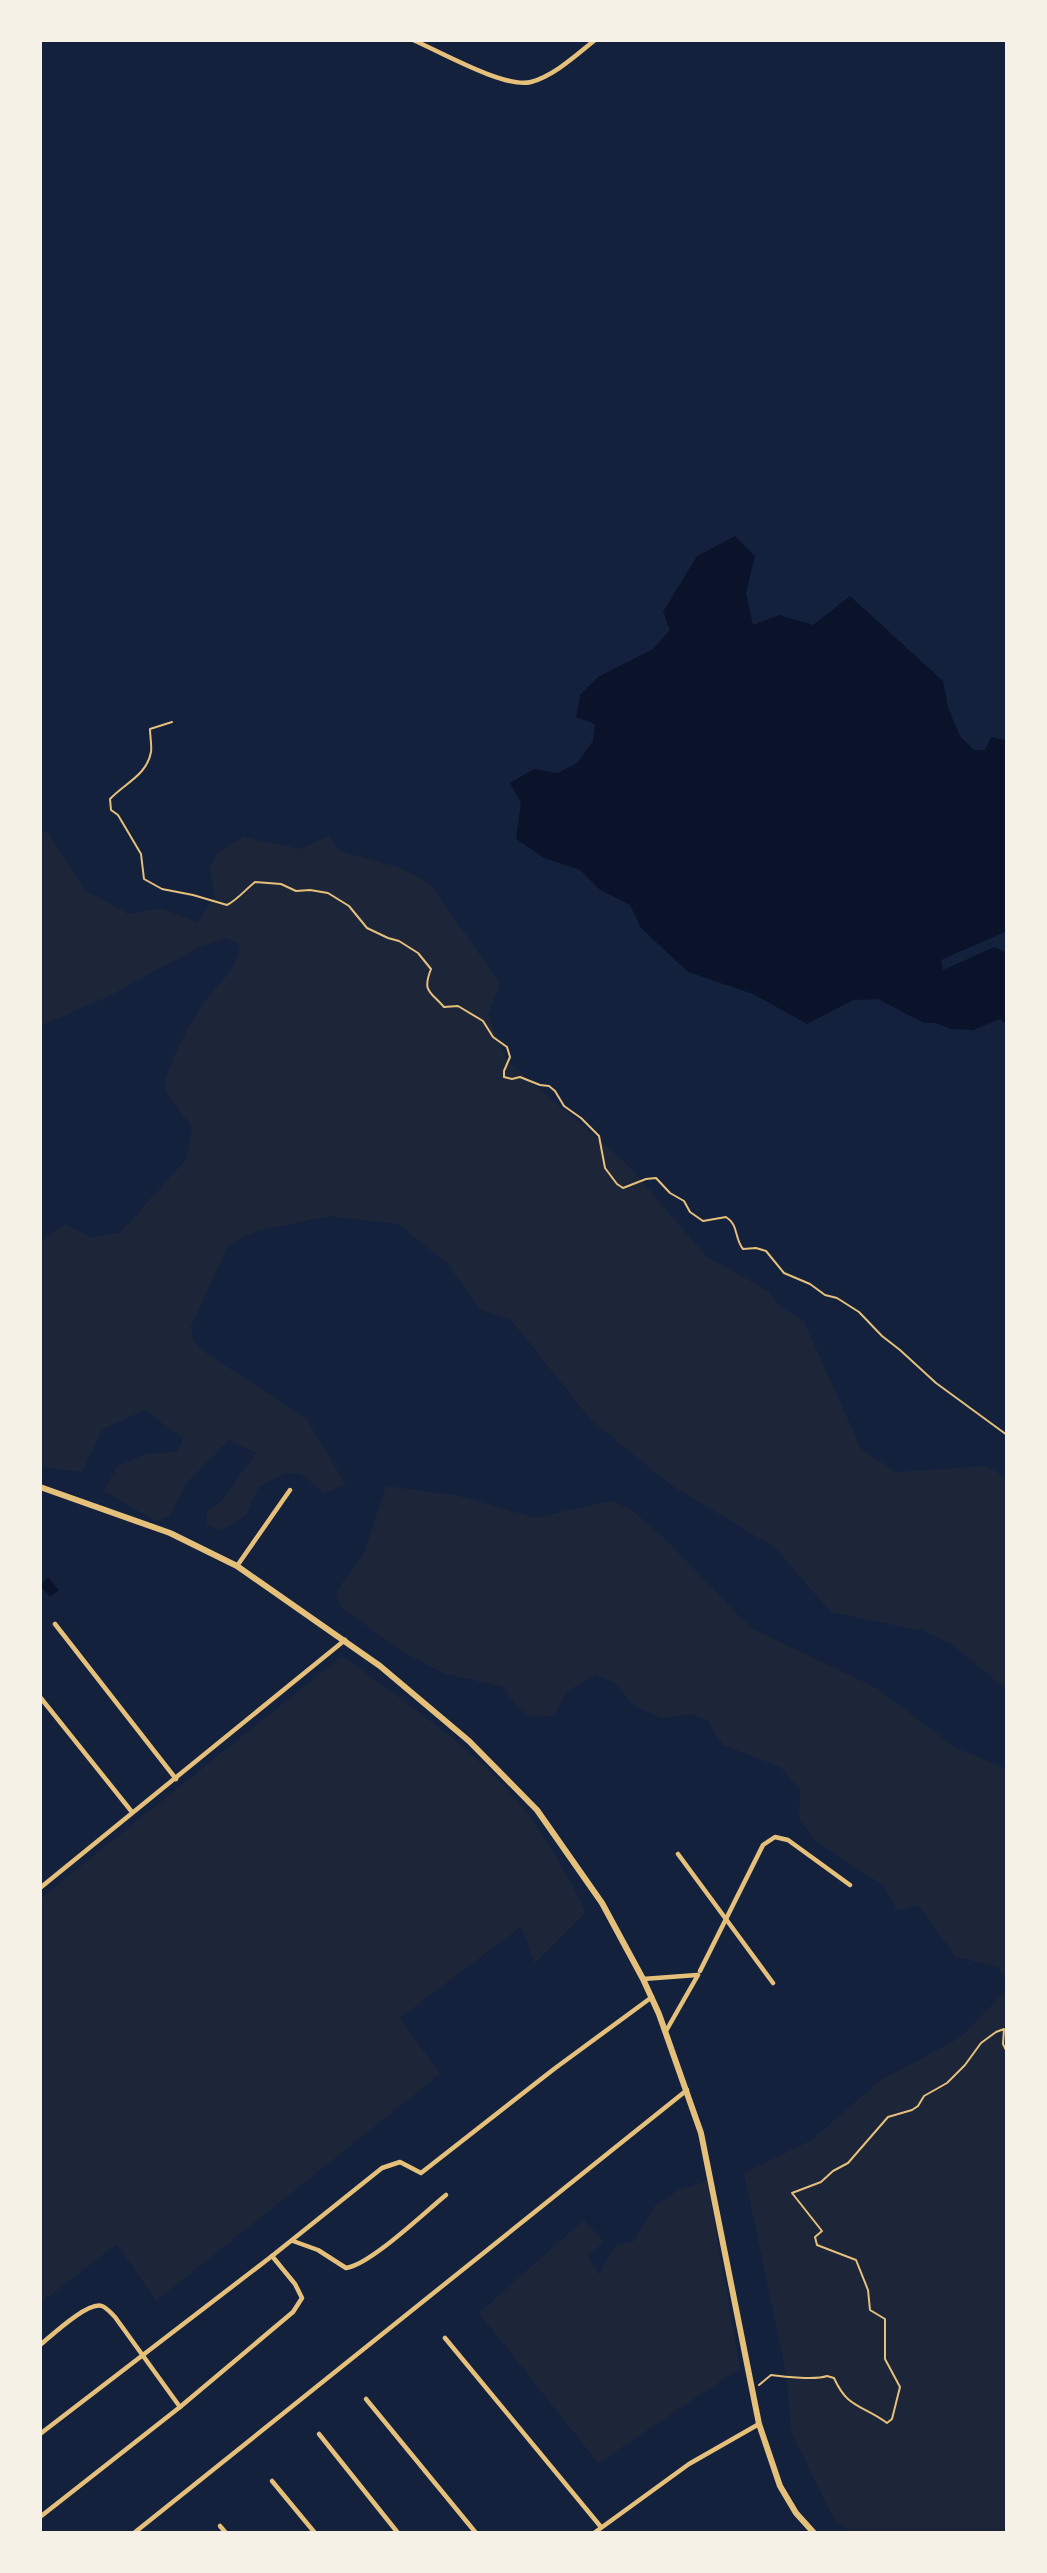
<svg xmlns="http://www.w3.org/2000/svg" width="1047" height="2573" viewBox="0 0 1047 2573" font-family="Arial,sans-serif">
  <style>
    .green { fill: #1d2539 }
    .water { fill: #0b132b }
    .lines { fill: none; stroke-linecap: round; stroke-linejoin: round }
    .path { stroke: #e5c07b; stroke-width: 2 }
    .minor { stroke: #e5c07b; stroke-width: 4.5 }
    .secondary { stroke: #e5c07b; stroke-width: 6 }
  </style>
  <rect width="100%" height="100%" fill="#14213d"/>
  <g class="green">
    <path d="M40,829L49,834L86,891L128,914L161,908L197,922L215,897C207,858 208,859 242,837L301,849L329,836L339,851L398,867L430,884L500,983L488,1015L507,1061L626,1163L707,1257L768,1291L777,1304L804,1321L861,1449L896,1472L987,1466L1007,1479V1690L951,1644L923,1631L831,1612L774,1547L671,1485L591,1420L511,1320L481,1310L447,1263L398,1224L331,1216L257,1231L229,1244L191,1326L193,1340L203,1351L306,1418L346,1485L324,1493L301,1474L285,1473L258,1488L246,1515L221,1531L207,1525V1511L220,1502L256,1453L229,1440L186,1484L170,1515L157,1522L104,1491L117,1466L146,1454L177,1452L183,1438L144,1410L102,1430L82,1472L40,1467V1241L65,1224L91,1237L120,1233L187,1158L192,1128L164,1088C169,1061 186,1032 200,1008C214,986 237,972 240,945L227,938L201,946L107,997L40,1026Z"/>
    <path d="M386,1486L460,1496L535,1518L610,1501L628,1507L665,1539L751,1628L878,1689L954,1747L1007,1769V1979L998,1967L956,1957L918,1905L897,1911L884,1886L818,1843L799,1820L800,1790L780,1767L723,1745L707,1720L691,1714L661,1718L634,1706L614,1683L596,1675L569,1690L553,1715C523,1721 519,1709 503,1687L443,1673L403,1652L341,1607L336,1592L364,1553Z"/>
    <path d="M342,1656C410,1706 485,1754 535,1824C554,1852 571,1882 586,1912L535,1963L521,1927L400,2018L440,2074L156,2301L117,2244L40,2303V1899Z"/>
    <path d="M1007,1981V2533H853L834,2519L791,2432L786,2373L744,2173L810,2141L881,2080L961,2037L1003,1993Z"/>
    <path d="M707,2181L740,2368L598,2463L479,2313L584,2220L604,2242L587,2256L599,2274L616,2245L634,2241L655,2206L677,2191Z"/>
  </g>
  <g class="water">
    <path d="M735,536L755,556L746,593L753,625L779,615L813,625L850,596L943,681L948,707L960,736L974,750H985L991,737L1005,740L1007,745V931L941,960L943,970L994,947L1007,953V1026L1000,1019L973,1030L951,1029L936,1023H924L878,999L853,1000L807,1024L753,994L688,972L641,928L630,905L599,889L580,870L544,858L516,839L521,803L510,783L534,769L558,773L577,763L593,741L595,724L576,717L580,695L598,677L653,649L670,630L663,612L697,556Z"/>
    <path d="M48,1577L59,1590L50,1597L40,1585Z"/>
  </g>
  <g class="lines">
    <g class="path">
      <path d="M172,722L150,729C150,737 152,745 151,752C147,775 125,783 110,799L111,810L118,815L141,854L144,879L162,889L193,895L227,905C237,900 245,890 255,882L281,884L296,891L310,890L328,893L349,906L367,928L388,938L399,941L418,953L431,969C422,992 430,991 444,1007L458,1006L483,1021L493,1037L507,1047L510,1057L504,1071V1077L512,1079L520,1077L540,1085L549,1086L555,1091L564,1106L581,1118L599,1136L605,1168L617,1184L623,1188L646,1179L656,1178L670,1193L684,1201L690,1212L703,1221L726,1217C739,1225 734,1238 743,1249L756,1248L766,1251L784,1273L810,1284L825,1295L837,1298L859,1312L882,1336L900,1350L936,1383L1007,1435"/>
      <path d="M759,2385L771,2375C785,2377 816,2380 827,2376L834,2378C848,2409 861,2404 887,2423L892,2419L900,2387L885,2359V2319L870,2310L868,2290L856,2260L817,2245L815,2237L822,2231L792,2193L821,2182L833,2171L848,2163L888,2117L912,2110L918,2106L924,2096L947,2083L965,2065L981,2043L996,2032L1004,2029L1003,2044L1007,2052"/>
    </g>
    <g class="minor">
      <path d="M413,40C439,51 505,89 531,82C555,75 575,56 595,40"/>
      <path d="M237,1566L290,1490"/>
      <path d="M55,1624L176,1779"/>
      <path d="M40,1697L132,1812"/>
      <path d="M678,1854L773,1983"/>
      <path d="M40,1888L345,1640"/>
      <path d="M700,1971L763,1845L775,1837L788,1840L850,1885"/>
      <path d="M643,1979L697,1975"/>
      <path d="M666,2031L698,1975"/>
      <path d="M293,2241L318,2250L346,2268C370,2265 425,2212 446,2195"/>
      <path d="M445,2338L601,2527"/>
      <path d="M40,2345C51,2336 88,2301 102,2306C107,2308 111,2313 115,2317L180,2407"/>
      <path d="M366,2399L476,2533"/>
      <path d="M40,2434L272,2256L382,2168L400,2162L421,2173L554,2069L652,1997"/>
      <path d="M319,2434L398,2533"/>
      <path d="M272,2481L315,2533"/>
      <path d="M40,2517L180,2407L293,2312L302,2298L295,2284L272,2256"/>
      <path d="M220,2526L226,2533"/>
      <path d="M134,2533L687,2090"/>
      <path d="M594,2533L689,2464L759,2424"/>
    </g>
    <path class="secondary" d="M40,1487L170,1533L237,1566L380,1666L469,1741L537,1810L602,1903L643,1979L659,2014L701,2133L759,2424L780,2486L796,2513L814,2533"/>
  </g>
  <rect width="1047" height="2573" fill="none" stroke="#f6f1e7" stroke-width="84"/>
</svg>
